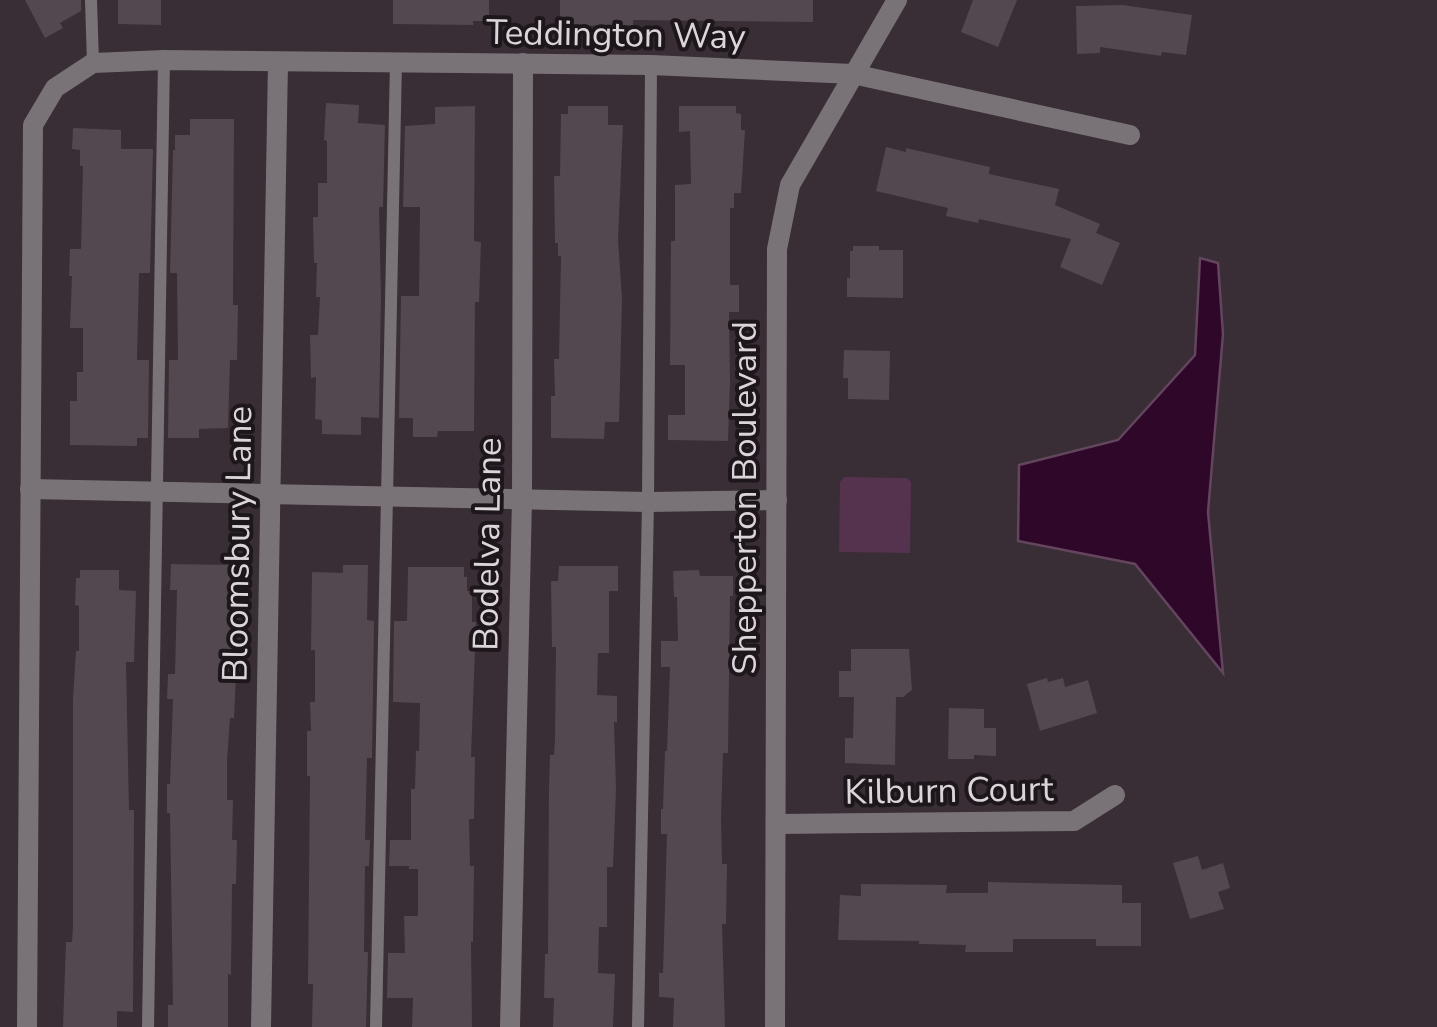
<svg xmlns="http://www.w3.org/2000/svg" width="1437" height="1027" viewBox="0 0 1437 1027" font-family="'Nunito Sans',sans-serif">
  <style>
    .green { fill: #55324e }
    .water { fill: #2f0829; stroke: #63455e; stroke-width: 2.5 }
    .building { fill: #534750 }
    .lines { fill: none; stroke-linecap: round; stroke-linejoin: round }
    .service { stroke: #797377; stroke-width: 12 }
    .minor { stroke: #797377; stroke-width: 20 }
    .labels { text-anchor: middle; stroke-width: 8; stroke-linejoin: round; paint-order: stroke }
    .street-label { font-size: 35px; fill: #dcd4da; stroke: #1d171b }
  </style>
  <rect width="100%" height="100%" fill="#392d36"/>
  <path class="green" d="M844,477L907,478L911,482L910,553L839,552L840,482Z"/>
  <path class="water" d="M1200,258L1218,263L1223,334L1208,512L1223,673L1135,564L1018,541L1019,465L1118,440L1195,355Z"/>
  <g class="building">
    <path d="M25,0H81V11L60,23L63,28L45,38Z"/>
    <path d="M118,0H161V25L118,24Z"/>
    <path d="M393,0H489V21H473V25L393,24Z"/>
    <path d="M560,0H813V22L633,20V25L560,26Z"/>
    <path d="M973,0H1017L998,47L961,32Z"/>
    <path d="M1123,5L1192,15L1186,55L1162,52L1161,56L1100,47V53L1077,54L1076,6Z"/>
    <path d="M326,103L359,105L358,123L385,125L383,207H379L381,296L379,418L361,417V435L322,434V420L315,419L316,377L311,378L310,335H318L320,297H316L317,263H314L313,217H318V183H327V141L324,140Z"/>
    <path d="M475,106L474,241L481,242L479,302H475L474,431H438L437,437H413V418H399L401,296H419L420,207H403L405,126L435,124V107Z"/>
    <path d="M568,106H608V125H623L618,240L622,298L619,422H605L604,439L551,438V396H555L554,359H559L561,256H558V243H555L554,176H560L561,114H568Z"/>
    <path d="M679,106H736V113L741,114V130H745L741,193H734V208H730V285H739V312H729L730,382L728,441L668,440V415H685V365H670L671,241H675V185L691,184L690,131L679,132Z"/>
    <path d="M190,119H234L233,305H238L237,360H230L228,428L199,429V438H168L169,360H178L177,273H170L173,150H175V135H190Z"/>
    <path d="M73,128L121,130V149H153L150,273H139L137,360H149L148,438H137V446L70,445V401H77V372H83V328H70L72,276H69L70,249H81L83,166H80V150L72,149Z"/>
    <path d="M886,147L906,152V148L990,167L989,174L1059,189L1055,205L1100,224L1096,233L1120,243L1102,285L1060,267L1071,239L979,219L978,223L946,216L948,208L876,191Z"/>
    <path d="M853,246H879V250H903V298L847,297V278H850V251H853Z"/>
    <path d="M844,350L890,351L889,400L848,399V378H843Z"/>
    <path d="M171,564L230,565V580H237L230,675H236L234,718H230L227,761V800H233L232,840H237L236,884H232L231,975L228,974V1027H168V1005H173L170,813H167V784H170L173,699H167L168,674H175L177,590H170Z"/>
    <path d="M343,565H368L367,620L374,621L372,758H367L365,840H370L369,866H365L364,952H368L366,1027H312L313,984H308L310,776H307V731H311L310,702H315V650H311L312,572L343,573Z"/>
    <path d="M559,566H618V591H609V653H598L597,695L617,696V722H614L616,788L613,867H607V927H599L598,973L615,974L613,1027H553L554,998H544L545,954H548L549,787L550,755H554L555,739L556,647H552L551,581H558Z"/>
    <path d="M408,567H464V577H467V591H472V622H476L471,757H475L474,819H469L470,866H474L473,942H471L472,1027H412L413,998H387L388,953H405L404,916H418V869H409V866H389L390,840H411V789H415L416,751H419L420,703L393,702L394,621H407Z"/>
    <path d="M80,570H119V590L136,591L134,662H126L129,810H134L133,1012L117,1011V1027H63L66,942H72L73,926V699L76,651H79V606L75,605L76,578H80Z"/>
    <path d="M699,570L700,576H733V596H730L728,753H723L721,818L722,864H727L726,924H722L725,1027H673L674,998L659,997V973H663L667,834H661V809H663L665,751H667L670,667H661V641H678L677,597H674L673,571Z"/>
    <path d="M851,649H909L912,690L903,697H896L895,765L845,763V738H853L854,697H839V671H851Z"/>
    <path d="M1047,678L1048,682L1063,678L1065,687L1088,680L1097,713L1040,731L1027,684Z"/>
    <path d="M949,708L984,709V728H996V756L974,755V759H948Z"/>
    <path d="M1198,856L1202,870L1223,863L1230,888L1218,892L1224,909L1190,919L1173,863Z"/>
    <path d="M988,882L1122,885V903H1141V946H1096V939H1013V952H965L966,945L919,944V941L838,940L840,895L861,896V884L947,885L946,893H988Z"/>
  </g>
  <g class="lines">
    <g class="service">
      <path d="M91,0L93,63"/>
      <path d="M148,1027L164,60"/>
      <path d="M376,1027L396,62"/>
      <path d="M638,1027L648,502L651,65"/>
    </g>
    <g class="minor">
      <path d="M30,489L648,502L777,500"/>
      <path d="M776,824L1074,821L1115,795"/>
      <path d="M27,1027L33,125L55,88L93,63L164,60L651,65L853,74L1130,135"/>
      <path d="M261,1027L278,62"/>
      <path d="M510,1027L522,499L523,63"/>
      <path d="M775,1027L777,249L790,185L897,0"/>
    </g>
  </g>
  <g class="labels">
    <g class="street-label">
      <text transform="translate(616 34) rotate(1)" y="12">Teddington Way</text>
      <text transform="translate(744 498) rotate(-90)" y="12">Shepperton Boulevard</text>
      <text transform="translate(237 544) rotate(-89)" y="12">Bloomsbury Lane</text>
      <text transform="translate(487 544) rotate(-89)" y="12">Bodelva Lane</text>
      <text transform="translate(949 790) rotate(-1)" y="12">Kilburn Court</text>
    </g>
  </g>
</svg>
